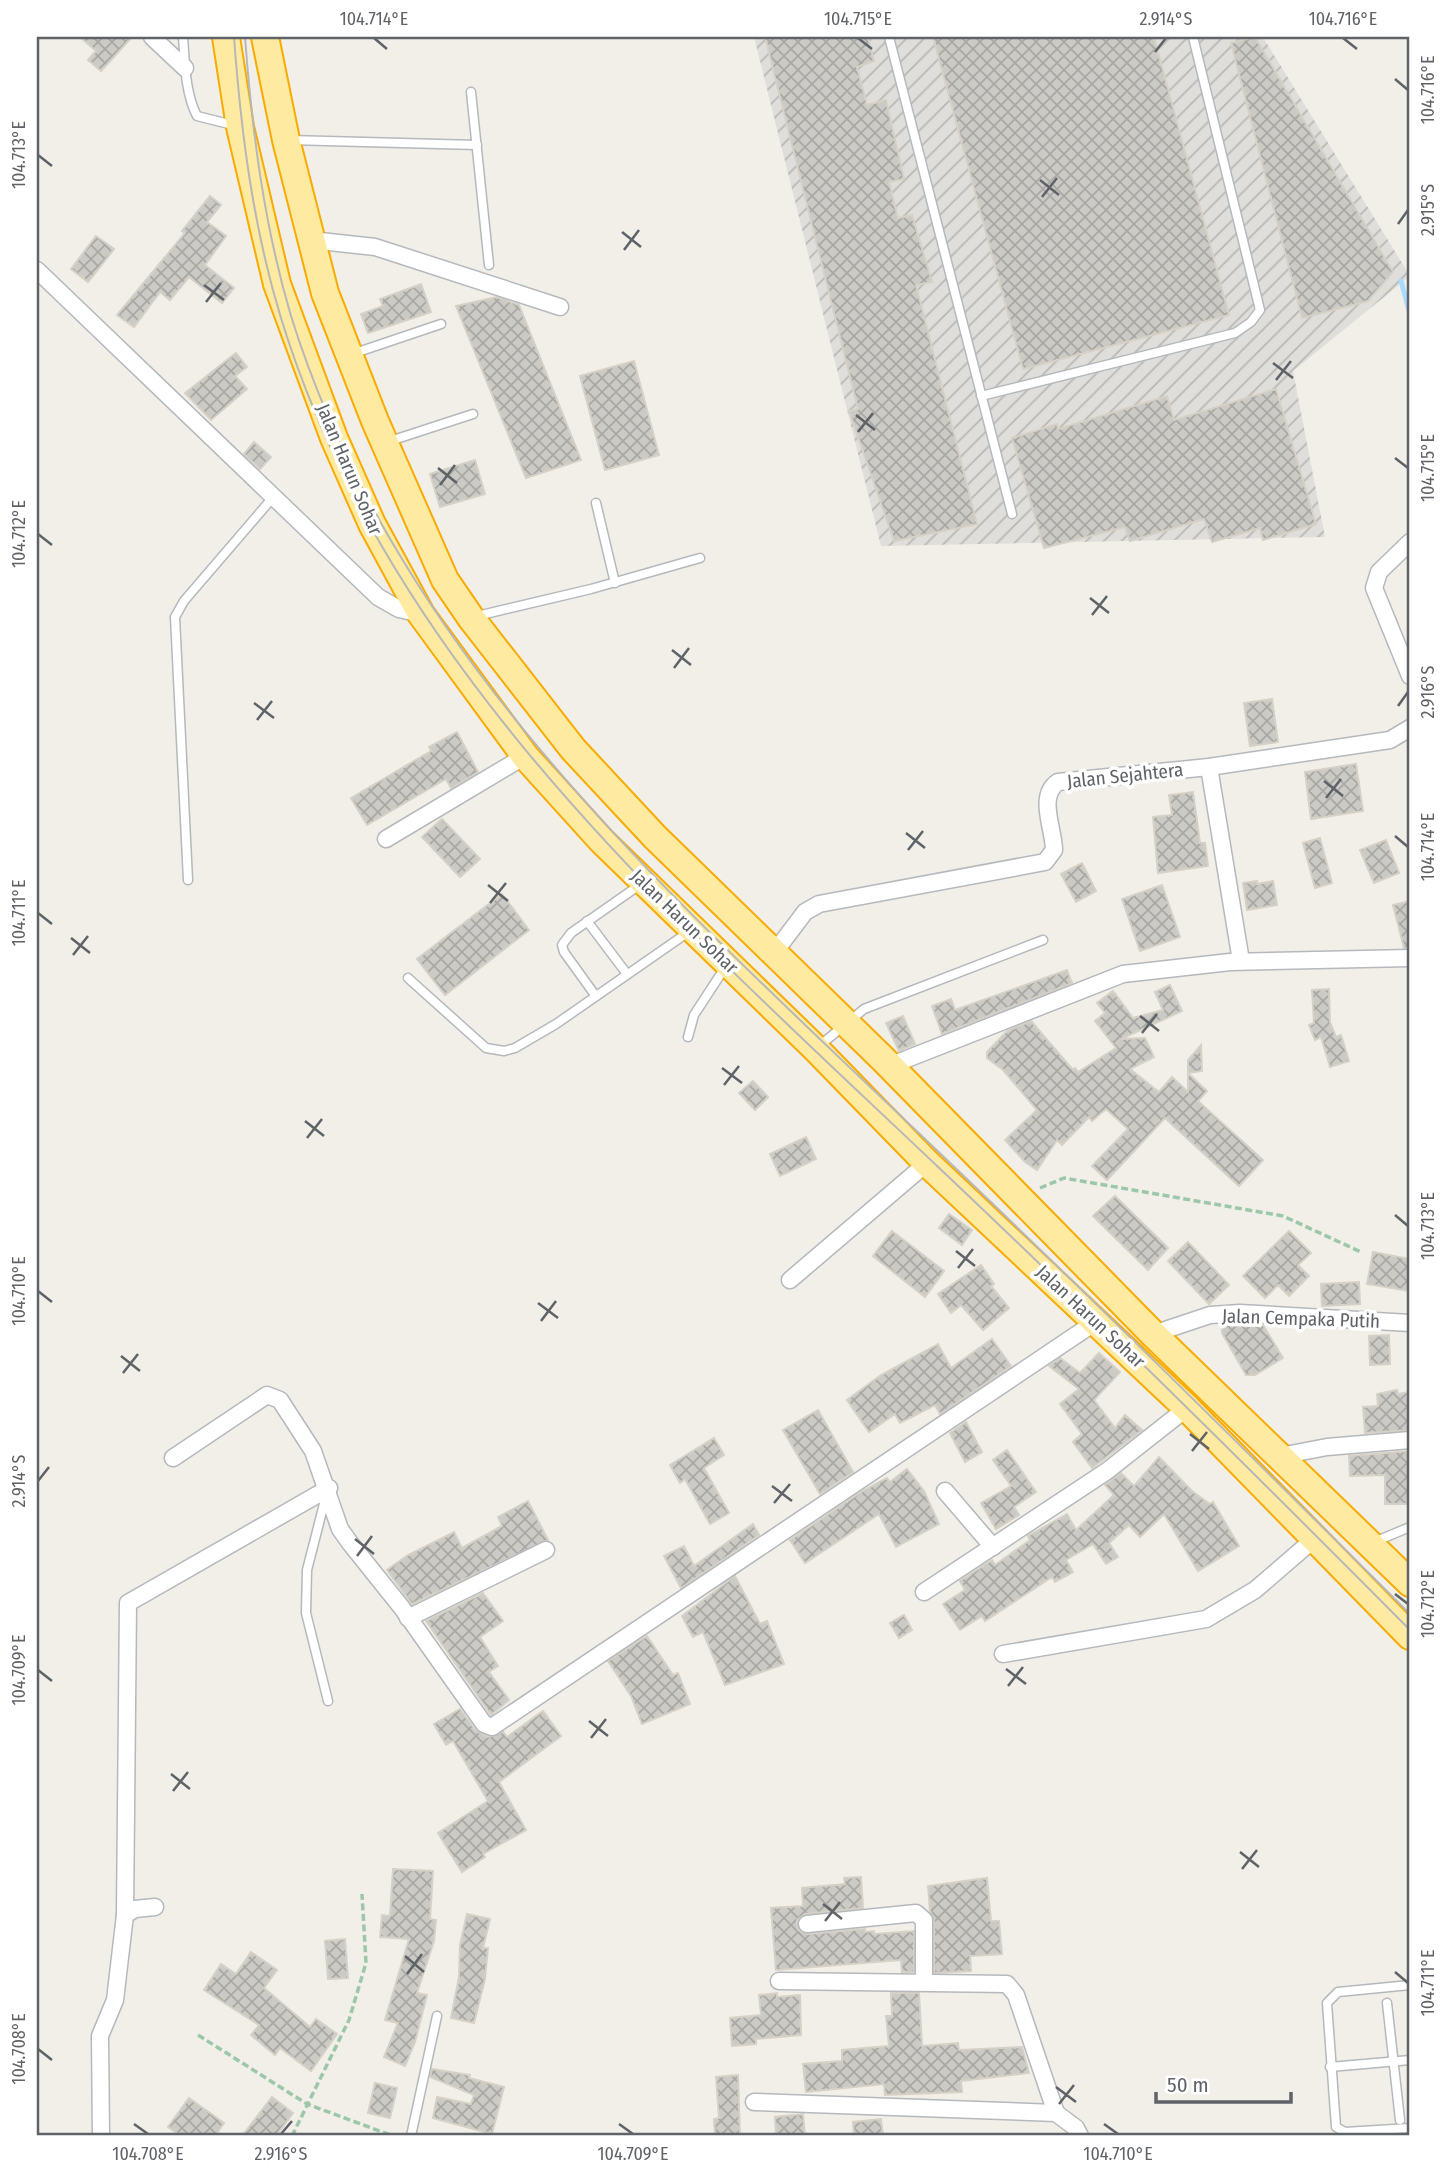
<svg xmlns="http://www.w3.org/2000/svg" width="1447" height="2173" viewBox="0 0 1447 2173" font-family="'Fira Sans Condensed',sans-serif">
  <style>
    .industrial { fill: url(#industrial-furrows) }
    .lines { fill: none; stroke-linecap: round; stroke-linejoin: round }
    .stream { stroke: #aadaff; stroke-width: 5 }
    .building { fill: url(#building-cross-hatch); stroke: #d6d1c6; stroke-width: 2 }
    .service-casing { stroke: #b5b8bc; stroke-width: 11 }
    .minor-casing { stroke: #b5b8bc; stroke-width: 19 }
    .trunk-casing { stroke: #f9ab00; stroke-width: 30 }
    .path { stroke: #9cc7a9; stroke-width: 3.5; stroke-dasharray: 7 3.5; stroke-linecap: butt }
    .service { stroke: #fff; stroke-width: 8 }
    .minor { stroke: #fff; stroke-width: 16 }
    .trunk { stroke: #feeaa1; stroke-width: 26 }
    .tram { stroke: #b6b7b8; stroke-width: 2 }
    .ticks { fill: none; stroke: #5f6368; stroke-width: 2.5 }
    .labels { text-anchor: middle; stroke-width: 7; stroke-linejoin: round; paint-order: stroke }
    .street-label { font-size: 19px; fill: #5f6368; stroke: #fff }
    .neatline { fill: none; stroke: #5f6368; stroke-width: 2.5 }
    .ticks-label { font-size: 18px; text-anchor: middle; fill: #5f6368 }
  </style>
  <defs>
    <pattern id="industrial-furrows" width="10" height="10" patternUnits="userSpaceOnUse" patternTransform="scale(1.75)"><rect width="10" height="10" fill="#e0deda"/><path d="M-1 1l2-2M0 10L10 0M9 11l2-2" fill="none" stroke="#b9b8b5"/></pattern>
    <pattern id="building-cross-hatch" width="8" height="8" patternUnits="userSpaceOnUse" patternTransform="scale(1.75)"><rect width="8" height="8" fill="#cccac5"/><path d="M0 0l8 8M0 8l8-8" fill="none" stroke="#a9a8a4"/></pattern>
  </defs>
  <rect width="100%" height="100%" fill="#f1efe8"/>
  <path class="industrial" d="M754,37H1263L1410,276L1293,371L1325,537L881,546Z"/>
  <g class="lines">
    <path class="stream" d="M1401,281L1410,314"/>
  </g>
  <g class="building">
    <path d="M80,37H132L101,71L88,60L96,51Z"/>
    <path d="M765,37H868L874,61L857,67L867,105L886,100L904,179L889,182L898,218L912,215L932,282L916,285L977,524L894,541L849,411L858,409Z"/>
    <path d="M933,37H1154L1229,315L1023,369Z"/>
    <path d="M1255,37L1393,272L1368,301L1302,318L1231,43Z"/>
    <path d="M210,196L221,205L207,222L226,236L205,265L234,288L222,303L189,277L170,300L160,292L134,327L117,315L185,233L182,231Z"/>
    <path d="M96,236L114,249L88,282L71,269Z"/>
    <path d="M421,284L431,312L368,333L361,314L383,306L380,299Z"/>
    <path d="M497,297L519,305L581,460L526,478L456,306Z"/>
    <path d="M236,353L247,367L235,376L247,389L211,420L185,393Z"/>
    <path d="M634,361L659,455L605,470L580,376Z"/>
    <path d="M1276,389L1316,524L1263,540L1260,528L1212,542L1204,519L1130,541L1125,527L1044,548L1012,438L1057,424L1058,429L1167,396L1174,420Z"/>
    <path d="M254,442L271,457L260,469L244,454Z"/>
    <path d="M475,460L485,494L440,507L430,474Z"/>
    <path d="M1272,699L1278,742L1250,746L1244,703Z"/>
    <path d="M457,732L478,772L451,788L446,779L367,825L351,798L431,751L429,747Z"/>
    <path d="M1356,764L1363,811L1311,819L1305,772Z"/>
    <path d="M1193,792L1200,843H1205L1208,866L1158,873L1153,817L1172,815L1169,795Z"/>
    <path d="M442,819L480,859L460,877L422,837Z"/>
    <path d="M1320,838L1332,883L1315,888L1303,843Z"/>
    <path d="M1386,840L1399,873L1374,883L1360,850Z"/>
    <path d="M1082,863L1096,891L1076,902L1061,874Z"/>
    <path d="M1257,881V884L1273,881L1277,905L1247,910L1243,883Z"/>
    <path d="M1162,885L1180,937L1140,951L1122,899Z"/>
    <path d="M502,894L529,930L445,995L417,959Z"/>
    <path d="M1410,901V948H1404L1393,905Z"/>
    <path d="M1067,970L1072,983L942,1034L932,1006L951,999L955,1010Z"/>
    <path d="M1170,985L1182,1011L1121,1039L1145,1038L1154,1057L1130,1069L1159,1092L1172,1077L1188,1092V1073L1207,1091L1198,1101L1263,1160L1239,1186L1165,1118L1107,1180L1092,1166L1128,1129L1106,1109L1092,1121L1089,1117L1062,1145L1057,1140L1037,1170L1025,1162L1005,1140L1037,1110L1003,1070L987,1058V1052L1007,1031L1031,1021L1073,1070L1075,1068L1078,1072L1116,1048L1095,1021L1105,1013L1097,1003L1113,991L1133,1018L1163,1010L1155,992Z"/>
    <path d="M1329,989L1330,1022L1336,1037L1341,1035L1349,1061L1330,1067L1321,1037L1315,1040L1309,1025L1314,1023L1312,990Z"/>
    <path d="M903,1016L915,1044L899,1051L886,1023Z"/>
    <path d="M1201,1045L1202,1071L1188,1073V1060Z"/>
    <path d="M753,1081L768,1097L755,1110L739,1093Z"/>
    <path d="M806,1137L816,1159L780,1176L770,1154Z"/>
    <path d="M1115,1196L1168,1248L1148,1270L1093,1216Z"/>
    <path d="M949,1214L972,1230L962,1245L939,1228Z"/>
    <path d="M892,1231L944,1271L925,1297L873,1256Z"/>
    <path d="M1289,1231L1311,1253L1298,1265L1309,1276L1289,1296L1278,1285L1265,1298L1243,1276Z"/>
    <path d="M1188,1242L1229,1285L1209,1304L1168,1261Z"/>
    <path d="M1373,1252L1410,1259V1291L1367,1284Z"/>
    <path d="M981,1265L994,1284L991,1286L1009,1308L983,1330L961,1305L951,1313L938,1294Z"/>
    <path d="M1359,1282L1360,1304L1322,1306L1321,1284Z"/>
    <path d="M1227,1324L1263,1325L1283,1358L1255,1375H1246L1222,1333V1327Z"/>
    <path d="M1389,1335L1390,1364L1370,1365L1369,1336Z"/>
    <path d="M992,1339L1011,1366L940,1414L935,1405L900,1423L895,1414L869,1432L847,1400L881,1375L938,1344L951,1368Z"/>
    <path d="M1099,1353L1120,1372L1094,1400L1115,1428L1125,1415L1142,1430L1092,1468L1073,1442L1082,1434L1060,1404L1079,1389L1049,1366L1060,1358L1080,1373Z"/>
    <path d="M1397,1390L1398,1394L1410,1392V1430L1365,1433L1363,1407L1378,1406L1377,1394Z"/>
    <path d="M818,1410L853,1472L820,1494L783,1430Z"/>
    <path d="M966,1422L982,1452L965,1462L950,1433Z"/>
    <path d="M714,1438L724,1455L704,1468L729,1513L710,1524L685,1479L680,1483L670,1465Z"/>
    <path d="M1007,1450L1036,1492L1014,1507L1019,1515L996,1529L981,1503L1011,1486L993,1460Z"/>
    <path d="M1410,1451V1504H1385V1475L1350,1476L1349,1456Z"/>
    <path d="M1159,1457L1192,1491L1210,1504L1213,1502L1239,1546L1198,1571L1164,1514L1140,1537L1129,1525L1109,1543L1118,1557L1106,1564L1093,1544L1066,1560L1073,1572L1055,1582L1052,1577L985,1621L982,1616L960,1630L943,1604L965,1590L960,1581L992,1560L995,1565L1030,1540L1028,1536L1067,1514L1076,1530L1114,1495L1105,1485L1121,1473L1134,1486Z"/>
    <path d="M907,1469L924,1491L939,1524L896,1547L879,1514L805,1563L790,1540L864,1490L887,1478L890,1482Z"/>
    <path d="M528,1501L548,1540L412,1604L387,1570L408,1555L454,1532L462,1548L502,1526L498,1517Z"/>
    <path d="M753,1524L759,1535L681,1588L664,1556L684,1546L694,1566Z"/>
    <path d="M735,1576L760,1624L767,1621L784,1664L725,1685L703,1632L693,1637L682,1616Z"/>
    <path d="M483,1593L503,1621L480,1637L498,1666L489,1672L509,1700L491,1715L426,1621Z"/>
    <path d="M904,1615L912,1630L899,1638L890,1623Z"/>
    <path d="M647,1636L673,1675L678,1673L690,1704L642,1724L631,1696L608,1661Z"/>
    <path d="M460,1709L476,1731L488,1737L503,1732L507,1737L543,1711L561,1736L499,1782L526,1830L483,1854L485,1857L462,1872L438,1833L488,1801L453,1741L446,1745L434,1724Z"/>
    <path d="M393,1869L433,1871L430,1919L436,1920L434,1941L417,1993L427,1995L415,2042L405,2066L384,2057L398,2023L385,2020L409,1939L380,1937L382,1915L390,1916Z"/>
    <path d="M861,1877L863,1908L805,1914L797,1920L798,1930L808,1934L865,1929V1932L874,1931V1934L914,1931V1972H902L901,1960L776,1970L771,1908L803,1906L802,1888L845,1884L844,1878Z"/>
    <path d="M987,1878L991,1921H999L1002,1954L970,1956L971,1971L934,1973V1920L930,1911L928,1886Z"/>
    <path d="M467,1914L490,1919L483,1948H488L485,1979L474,2023L451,2018L459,1977L460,1945Z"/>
    <path d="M345,1939L348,1978L328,1979L325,1941Z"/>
    <path d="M251,1952L277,1970L264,1988L310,2027L316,2019L337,2034L311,2071L280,2048L275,2055L251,2035L259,2025L204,1990L221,1964L236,1974Z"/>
    <path d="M777,1993V1997L800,1995L801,2035L756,2039V2044L732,2046L730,2018L761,2015L759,1995Z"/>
    <path d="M891,1993H919L922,2046L958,2043L959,2050L1022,2047L1029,2073L961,2081L962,2092L885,2095L884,2084L806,2092L803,2064L842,2061V2050L889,2046L886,2016H892Z"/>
    <path d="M432,2069L470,2075L469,2078L504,2087L492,2134L433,2118L437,2097L471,2104L474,2095L430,2077Z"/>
    <path d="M738,2075L740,2136H715L714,2119L719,2118L716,2077Z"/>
    <path d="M375,2083L397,2088L390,2118L368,2113Z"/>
    <path d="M272,2097L293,2113L276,2136H242Z"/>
    <path d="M189,2098L224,2123L215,2136H181L168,2127Z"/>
    <path d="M803,2114L805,2136H776L775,2117Z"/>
    <path d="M881,2119L883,2136H854L853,2122Z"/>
  </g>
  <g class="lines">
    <defs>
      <g id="service">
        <path d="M183,37C185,62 185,93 197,116L233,125"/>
        <path d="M889,37L1012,514"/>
        <path d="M471,92L489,265"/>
        <path d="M289,140L477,145"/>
        <path d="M352,354L441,324"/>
        <path d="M981,396L1235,333L1251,322L1260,310L1193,37"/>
        <path d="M387,442L473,414"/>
        <path d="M596,503L615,583"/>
        <path d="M477,616L591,589L700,558"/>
        <path d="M188,880L175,617L184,601L275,495"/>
        <path d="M587,921L627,974"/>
        <path d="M408,978L486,1048L504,1051L515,1048L556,1024L690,931"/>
        <path d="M595,995L564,952L562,945L571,933L641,884"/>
        <path d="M688,1037L694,1015L726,966"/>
        <path d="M818,1047L864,1009L1043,940"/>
        <path d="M326,1496L307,1570L306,1613L328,1701"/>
        <path d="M1374,1542L1410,1527"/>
        <path d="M1410,1985L1338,1992L1327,2003L1336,2127L1345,2132L1410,2128"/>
        <path d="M1387,2003L1400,2120"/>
        <path d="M1330,2067L1410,2060"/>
        <path d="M411,2136L437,2016"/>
      </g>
      <g id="minor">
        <path d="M152,37L185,68"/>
        <path d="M311,240L375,247L560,307"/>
        <path d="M37,270L378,597L399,609L421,614"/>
        <path d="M1410,542L1379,572L1374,588L1410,676"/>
        <path d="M1209,767L1241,961"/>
        <path d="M386,839L525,756"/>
        <path d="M774,953L805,912L819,904L1045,862L1054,850C1054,829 1037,796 1058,782L1209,767L1390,740L1410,728"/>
        <path d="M889,1066L1123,974L1230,962L1410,958"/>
        <path d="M790,1280L927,1163"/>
        <path d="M1153,1334L1210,1315L1240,1313L1410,1323"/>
        <path d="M1280,1456L1327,1447L1410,1440"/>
        <path d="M173,1458L267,1395L280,1400L313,1451L340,1529L350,1543L402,1608L484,1724L492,1727L1097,1321"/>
        <path d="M945,1491L993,1547"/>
        <path d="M924,1592L1107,1471L1187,1408"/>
        <path d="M408,1618L546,1550"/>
        <path d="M1003,1654L1206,1619L1255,1590L1313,1540"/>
        <path d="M125,1915L128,1603L329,1488"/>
        <path d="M807,1924L916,1913L924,1920V1982"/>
        <path d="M779,1981L1007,1984L1016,1995L1056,2113"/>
        <path d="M754,2102L1056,2113L1076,2128L1080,2136"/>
        <path d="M101,2136L100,2036L115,2000L125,1915L135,1909L155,1907"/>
      </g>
      <g id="trunk">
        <path d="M226,37L240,127L277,284L334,438L372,524L421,614L525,756L602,841L816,1049L927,1163L1187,1408L1410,1636"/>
        <path d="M265,37L286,140L325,293L375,421L445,580L471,618L573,749L655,837L883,1059L1153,1334L1410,1583"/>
      </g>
    </defs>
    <use href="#service" class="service-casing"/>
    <use href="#minor" class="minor-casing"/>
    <use href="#trunk" class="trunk-casing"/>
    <g class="path">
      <path d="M1040,1188L1064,1178L1283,1216L1361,1252"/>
      <path d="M198,2035L307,2104L393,2136"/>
      <path d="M292,2136L349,2020L366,1963L362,1894"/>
    </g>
    <use href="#service" class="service"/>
    <use href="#minor" class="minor"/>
    <use href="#trunk" class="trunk"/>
    <g class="tram">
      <path d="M234,37C241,132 253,227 281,318C389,670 678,920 936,1165C1097,1317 1254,1473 1410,1630"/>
      <path d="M245,37C252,131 264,225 291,316C398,659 675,900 926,1140C1090,1296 1250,1455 1410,1614"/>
    </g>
  </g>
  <path class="ticks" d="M374,38L387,49M858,38L872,49M1343,38L1357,49M1155,52L1166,38M1395,79L1408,90M38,155L52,166M1040,180L1059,195M1042,197L1057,178M1398,224L1408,210M622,232L641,247M624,250L639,230M204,285L224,300M206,302L221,283M1273,363L1293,378M1276,380L1291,361M856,415L875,430M858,432L873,413M1395,458L1408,468M438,468L457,483M440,485L455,465M38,534L52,545M1090,598L1109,613M1092,615L1107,596M672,650L691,665M674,668L689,648M254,703L274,718M1398,706L1408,692M257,720L272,701M1324,781L1343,796M1326,798L1341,779M906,833L925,848M1395,836L1408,847M908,850L923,831M488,885L508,901M490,903L506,883M38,913L52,924M71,938L90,953M73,955L88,936M1140,1016L1159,1031M1142,1033L1157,1014M722,1068L742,1083M724,1085L739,1066M305,1121L324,1136M307,1138L322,1119M1395,1215L1408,1226M956,1251L975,1266M958,1268L973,1249M38,1291L52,1302M538,1303L558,1318M541,1321L556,1301M121,1356L140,1371M123,1373L138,1354M1190,1434L1209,1449M1192,1451L1207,1432M38,1481L49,1467M772,1486L792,1501M774,1503L790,1484M355,1539L374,1554M357,1556L372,1536M1395,1594L1408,1604M1006,1669L1026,1684M38,1670L52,1681M1008,1686L1023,1667M589,1721L608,1736M591,1738L606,1719M171,1774L190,1789M173,1791L188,1772M1240,1852L1259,1867M1242,1869L1257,1850M823,1904L842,1919M825,1921L840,1902M405,1956L424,1972M1395,1972L1408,1983M407,1974L422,1954M38,2049L52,2060M1056,2087L1076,2102M1059,2104L1074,2085M134,2124L148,2134M619,2124L633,2134M1104,2124L1118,2134M281,2134L292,2121"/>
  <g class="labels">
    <g class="street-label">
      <text transform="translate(350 469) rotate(67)" y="7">Jalan Harun Sohar</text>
      <text transform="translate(1125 775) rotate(-6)" y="7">Jalan Sejahtera</text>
      <text transform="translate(685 921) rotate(44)" y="7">Jalan Harun Sohar</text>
      <text transform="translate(1091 1316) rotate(43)" y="7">Jalan Harun Sohar</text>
      <text transform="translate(1301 1318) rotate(2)" y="7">Jalan Cempaka Putih</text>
    </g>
  </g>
  <rect width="1447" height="2173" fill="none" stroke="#ffffff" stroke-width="77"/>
  <path d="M1156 2092v10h135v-10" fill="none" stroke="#5f6368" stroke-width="3.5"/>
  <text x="1167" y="2092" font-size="21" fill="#5f6368" stroke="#ffffff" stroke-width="5" paint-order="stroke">50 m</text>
  <rect x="38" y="38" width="1370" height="2096" class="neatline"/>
  <g class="ticks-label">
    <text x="374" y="25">104.714°E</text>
    <text x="858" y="25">104.715°E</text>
    <text x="1166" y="25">2.914°S</text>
    <text x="1343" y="25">104.716°E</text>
    <text transform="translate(1428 90) rotate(-90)" y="6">104.716°E</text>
    <text transform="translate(19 155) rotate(-90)" y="6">104.713°E</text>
    <text transform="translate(1428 210) rotate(-90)" y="6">2.915°S</text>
    <text transform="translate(1428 468) rotate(-90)" y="6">104.715°E</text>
    <text transform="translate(19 534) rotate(-90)" y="6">104.712°E</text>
    <text transform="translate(1428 692) rotate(-90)" y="6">2.916°S</text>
    <text transform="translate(1428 847) rotate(-90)" y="6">104.714°E</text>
    <text transform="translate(19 913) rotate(-90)" y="6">104.711°E</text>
    <text transform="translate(1428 1226) rotate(-90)" y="6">104.713°E</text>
    <text transform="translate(19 1291) rotate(-90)" y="6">104.710°E</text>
    <text transform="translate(19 1481) rotate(-90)" y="6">2.914°S</text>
    <text transform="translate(1428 1604) rotate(-90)" y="6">104.712°E</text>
    <text transform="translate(19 1670) rotate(-90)" y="6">104.709°E</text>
    <text transform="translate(1428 1983) rotate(-90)" y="6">104.711°E</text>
    <text transform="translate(19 2049) rotate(-90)" y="6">104.708°E</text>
    <text x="148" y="2160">104.708°E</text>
    <text x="281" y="2160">2.916°S</text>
    <text x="633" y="2160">104.709°E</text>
    <text x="1118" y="2160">104.710°E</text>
  </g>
</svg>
